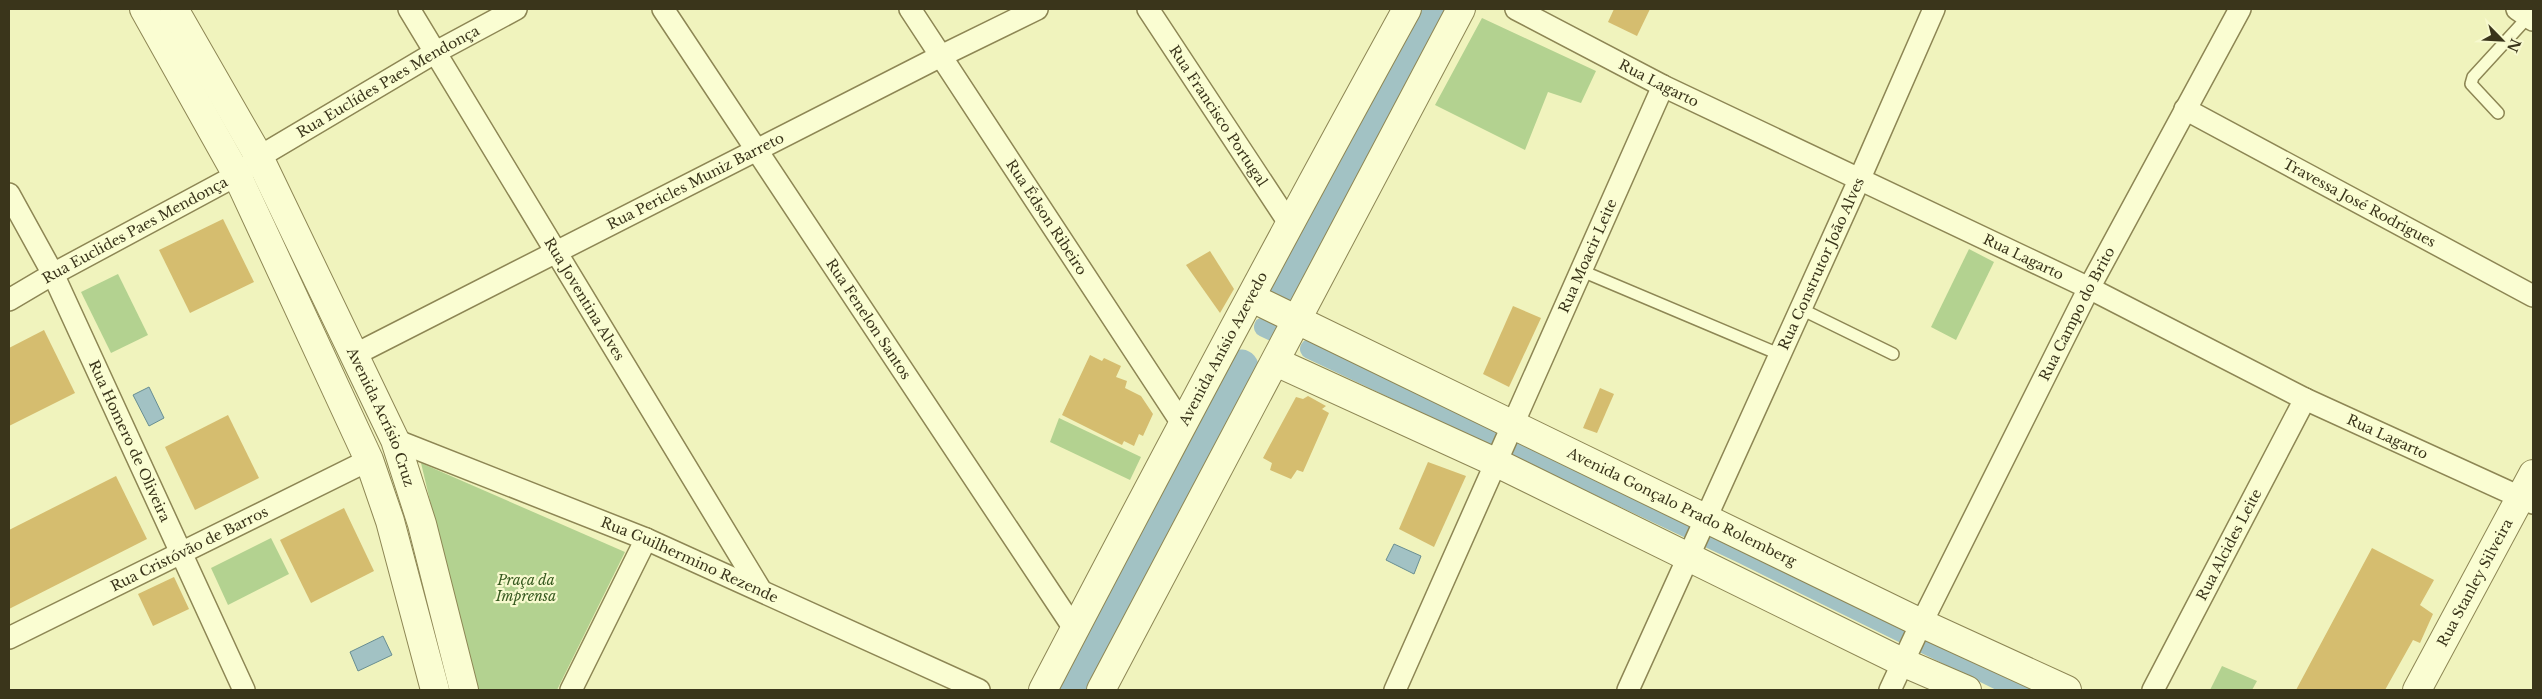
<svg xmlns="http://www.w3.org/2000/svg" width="2542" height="699" viewBox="0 0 2542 699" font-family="'Libre Baskerville',serif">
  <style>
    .green { fill: #b3d290 }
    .water { fill: #a2c2c4; stroke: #688e92 }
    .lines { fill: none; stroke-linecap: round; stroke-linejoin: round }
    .canal { stroke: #a2c2c4; stroke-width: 20 }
    .river { stroke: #a2c2c4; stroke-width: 35 }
    .building { fill: #d5bd6f }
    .service-casing { stroke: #8d8654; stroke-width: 14 }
    .minor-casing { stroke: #8d8654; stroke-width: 24 }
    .tertiary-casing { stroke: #8d8654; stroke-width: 30 }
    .service { stroke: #fafdd2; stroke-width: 11 }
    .minor { stroke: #fafdd2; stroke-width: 21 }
    .tertiary { stroke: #fafdd2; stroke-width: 28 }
    .labels { text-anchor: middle; stroke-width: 4.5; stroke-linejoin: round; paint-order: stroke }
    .street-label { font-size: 14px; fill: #3a351b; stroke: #f7f9ce }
    .park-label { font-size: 14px; font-style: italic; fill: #36591f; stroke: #f7f9ce }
  </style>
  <rect width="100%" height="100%" fill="#f0f3bd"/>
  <g class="green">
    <path d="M1482,18L1596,71L1581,103L1548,92L1525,150L1435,105Z"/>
    <path d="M1969,249L1994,262L1956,340L1931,327Z"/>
    <path d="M118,274L148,335L111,353L81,292Z"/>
    <path d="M1059,418L1141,457L1130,480L1050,442Z"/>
    <path d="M421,463L625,552L557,690H475Z"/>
    <path d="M271,538L289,574L228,605L211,568Z"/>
    <path d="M2222,666L2257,681L2252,690H2210Z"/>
  </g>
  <g class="water">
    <path d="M149,387L164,418L149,426L133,395Z"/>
    <path d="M1394,544L1421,556L1414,574L1386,560Z"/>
    <path d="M383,636L392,655L358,671L350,652Z"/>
  </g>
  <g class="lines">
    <g class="canal">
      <path d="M1264,327L1277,333"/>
      <path d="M1310,349L1743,554L2019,690"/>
    </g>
    <g class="river">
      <path d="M1282,292L1432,9"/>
      <path d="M1072,690L1111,621L1241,367"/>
    </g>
  </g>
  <g class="building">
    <path d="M1614,9H1650L1637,36L1608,22Z"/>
    <path d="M223,219L254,282L190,313L159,250Z"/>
    <path d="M1210,251L1234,289L1220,313L1186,265Z"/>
    <path d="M1513,306L1541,318L1509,387L1483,374Z"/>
    <path d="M44,330L75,393L9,426V348Z"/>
    <path d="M1090,355L1102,361L1104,358L1121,366L1116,377L1127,381L1125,388L1141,396L1153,414L1143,436L1139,434L1134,446L1124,441L1122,445L1062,415Z"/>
    <path d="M1600,388L1614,394L1597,433L1583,428Z"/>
    <path d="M1308,396L1326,406L1322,409L1329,413L1303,472L1297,470L1291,479L1270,470L1272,463L1263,458L1296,397L1303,399Z"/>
    <path d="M228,415L259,478L195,510L165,447Z"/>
    <path d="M1428,462L1466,476L1434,547L1399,529Z"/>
    <path d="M116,476L147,539L9,609V530Z"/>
    <path d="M344,508L374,571L311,603L280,540Z"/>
    <path d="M2372,548L2434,580L2420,605L2433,614L2420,643L2413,640L2385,690H2296Z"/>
    <path d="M174,577L189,609L153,626L138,594Z"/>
  </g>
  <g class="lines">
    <defs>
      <g id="service">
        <path d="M2498,113L2471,84L2473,77L2528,17"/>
        <path d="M1582,271L1781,355"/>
        <path d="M1801,309L1893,354"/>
      </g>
      <g id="minor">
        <path id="s1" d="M409,9L760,589"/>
        <path id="s2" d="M663,9L1075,630"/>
        <path id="s3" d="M910,9L1183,425"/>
        <path id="s4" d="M1148,9L1289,223"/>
        <path id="s5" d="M1516,9L1663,86L2089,288L2305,399L2533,503"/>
        <path d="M2517,9L2533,20"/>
        <path id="s6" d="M2185,109L2533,296"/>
        <path id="s7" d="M9,194L53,274L244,690"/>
        <path id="s8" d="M9,300L53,274L237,175L259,157L436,52L516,9"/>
        <path id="s9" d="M356,354L941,56L1037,9"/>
        <path id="s10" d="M395,440L646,539L979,690"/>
        <path id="s11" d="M9,638L369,460"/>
        <path d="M571,690L646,539"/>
        <path id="s12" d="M1395,690L1663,86"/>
        <path id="s13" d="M1628,690L1860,178L1934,9"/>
        <path id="s14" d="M1890,690L1918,630L2089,288L2240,9"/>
        <path id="s15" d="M2153,690L2305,399"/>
      </g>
      <g id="tertiary">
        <path d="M144,9L237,175L369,460L390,521L435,690"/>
        <path id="s16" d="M174,9L259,157L395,440L422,524L464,690"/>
        <path id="s17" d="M1252,298L1921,623L2067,690"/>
        <path d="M1276,362L1497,463L1902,662L1967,690"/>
        <path id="s18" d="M1043,690C1162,462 1283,234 1407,9"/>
        <path d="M1101,690L1461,9"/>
        <path id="s19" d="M2417,690L2533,474"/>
      </g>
    </defs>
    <use href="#service" class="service-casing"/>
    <use href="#minor" class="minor-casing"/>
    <use href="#tertiary" class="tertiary-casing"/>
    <use href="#service" class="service"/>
    <use href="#minor" class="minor"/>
    <use href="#tertiary" class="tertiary"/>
  </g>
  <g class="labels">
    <g class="street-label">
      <text dy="5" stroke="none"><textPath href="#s8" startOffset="438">Rua Euclídes Paes Mendonça</textPath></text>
      <text dy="5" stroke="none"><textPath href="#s5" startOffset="161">Rua Lagarto</textPath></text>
      <text dy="5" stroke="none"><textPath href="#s4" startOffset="128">Rua Francisco Portugal</textPath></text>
      <text dy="5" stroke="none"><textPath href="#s9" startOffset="381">Rua Pericles Muniz Barreto</textPath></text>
      <text dy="5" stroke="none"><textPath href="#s6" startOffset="198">Travessa José Rodrigues</textPath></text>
      <text dy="5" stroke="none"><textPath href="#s3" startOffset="249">Rua Édson Ribeiro</textPath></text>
      <text dy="5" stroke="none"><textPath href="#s8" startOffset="144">Rua Euclides Paes Mendonça</textPath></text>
      <text dy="5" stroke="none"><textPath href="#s12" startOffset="475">Rua Moacir Leite</textPath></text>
      <text dy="5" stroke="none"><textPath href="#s5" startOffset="565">Rua Lagarto</textPath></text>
      <text dy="5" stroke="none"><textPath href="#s13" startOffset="468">Rua Construtor João Alves</textPath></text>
      <text dy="5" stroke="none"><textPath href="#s1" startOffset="339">Rua Joventina Alves</textPath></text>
      <text dy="5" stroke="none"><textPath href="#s14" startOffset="420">Rua Campo do Brito</textPath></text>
      <text dy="5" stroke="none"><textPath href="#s2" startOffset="372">Rua Fenelon Santos</textPath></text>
      <text dy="5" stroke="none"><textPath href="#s18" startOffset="386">Avenida Anísio Azevedo</textPath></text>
      <text dy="5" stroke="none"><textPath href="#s16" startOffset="458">Avenida Acrísio Cruz</textPath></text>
      <text dy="5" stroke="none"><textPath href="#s5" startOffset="971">Rua Lagarto</textPath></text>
      <text dy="5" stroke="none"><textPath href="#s7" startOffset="275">Rua Homero de Oliveira</textPath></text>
      <text dy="5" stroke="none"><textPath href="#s17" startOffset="478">Avenida Gonçalo Prado Rolemberg</textPath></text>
      <text dy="5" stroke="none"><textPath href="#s15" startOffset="164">Rua Alcides Leite</textPath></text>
      <text dy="5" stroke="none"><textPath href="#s11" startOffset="201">Rua Cristóvão de Barros</textPath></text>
      <text dy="5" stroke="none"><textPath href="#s10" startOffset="318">Rua Guilhermino Rezende</textPath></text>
      <text dy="5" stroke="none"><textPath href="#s19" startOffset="122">Rua Stanley Silveira</textPath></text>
    </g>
    <g class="park-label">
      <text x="526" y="585">Praça da<tspan x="526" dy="16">Imprensa</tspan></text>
    </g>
  </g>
  <rect width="2542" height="699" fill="none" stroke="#3a351b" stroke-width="20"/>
  <g transform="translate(2502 40) rotate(114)" stroke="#f7f9ce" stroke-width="4" paint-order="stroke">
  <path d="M0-4L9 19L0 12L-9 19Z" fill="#3a351b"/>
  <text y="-8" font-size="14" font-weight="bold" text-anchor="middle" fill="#3a351b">N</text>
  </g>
</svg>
